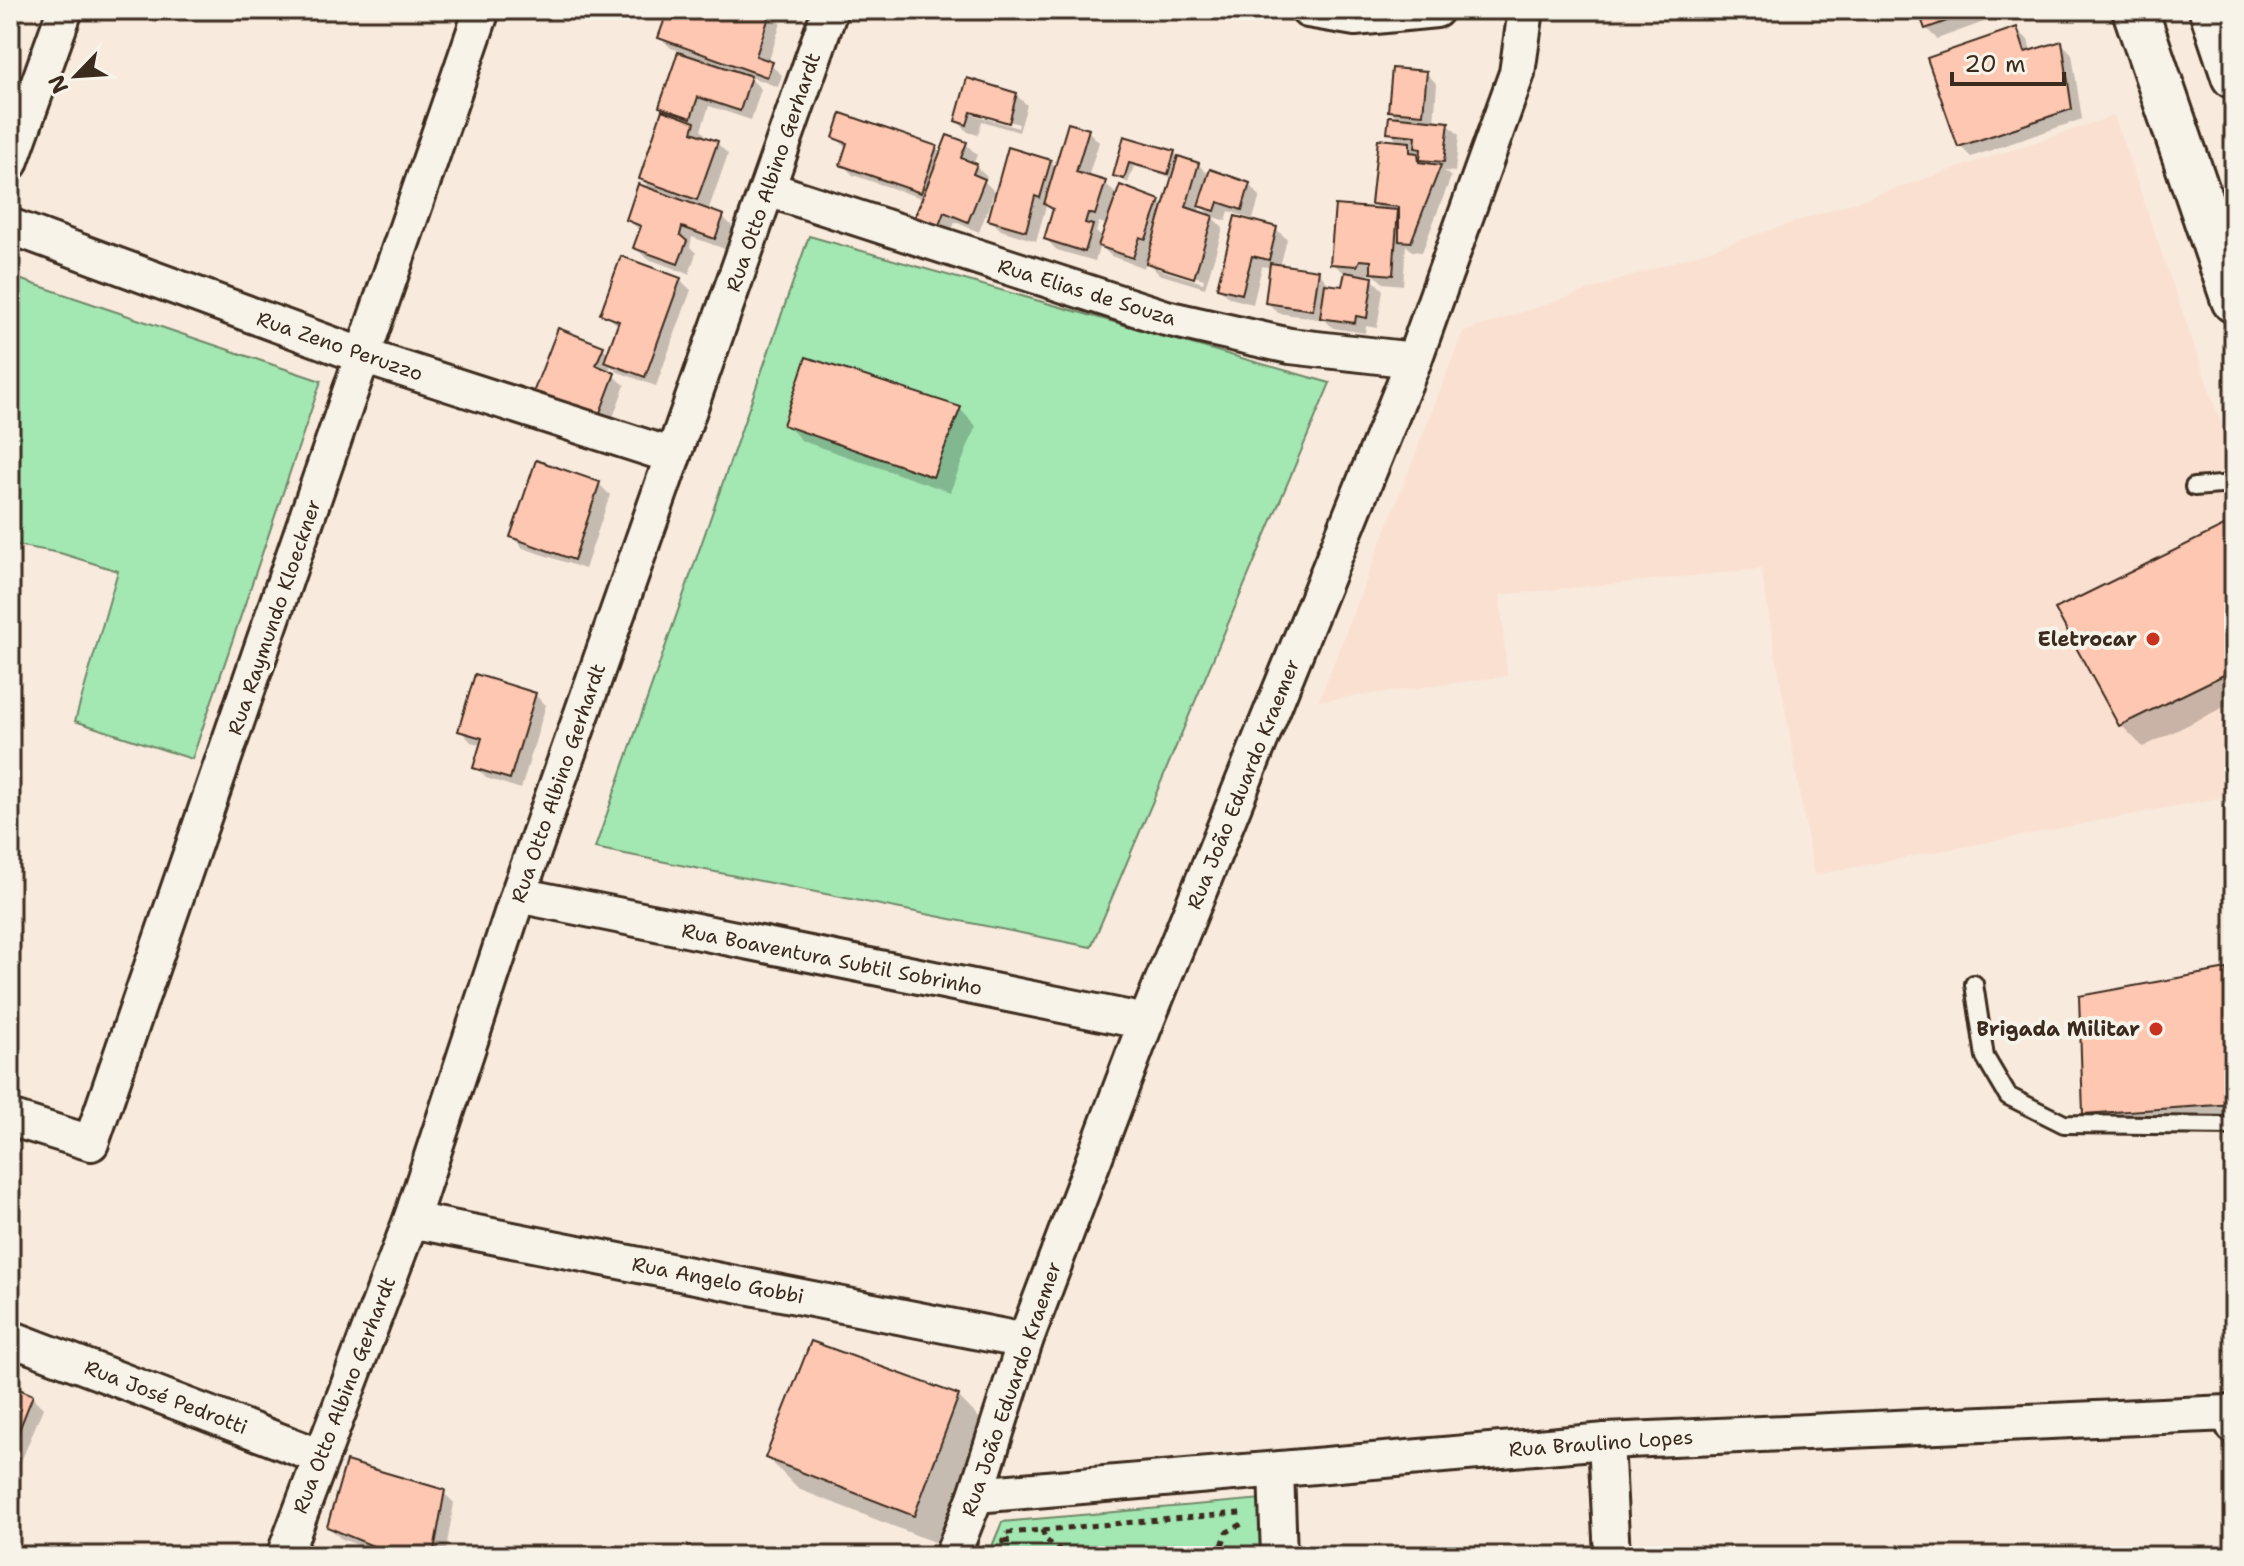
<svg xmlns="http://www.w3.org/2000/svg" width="2244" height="1566" viewBox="0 0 2244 1566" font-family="'Shantell Sans',sans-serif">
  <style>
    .built { fill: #fae0d0 }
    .green { fill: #a3e7b3; stroke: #6f8868; stroke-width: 2 }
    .shadow { fill: #0003; fill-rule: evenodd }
    .building { fill: #fec7b1; stroke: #3b2a1e; stroke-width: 2 }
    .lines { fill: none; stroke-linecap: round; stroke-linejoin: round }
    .service-casing { stroke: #3b2a1e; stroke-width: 22 }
    .minor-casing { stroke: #3b2a1e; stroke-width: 40 }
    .secondary-casing { stroke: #3b2a1e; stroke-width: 50 }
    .path { stroke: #3b2a1e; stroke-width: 5; stroke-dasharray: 6 6; stroke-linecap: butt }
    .service { stroke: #f7f3e8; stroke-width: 16 }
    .minor { stroke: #f7f3e8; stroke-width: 34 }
    .secondary { stroke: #f7f3e8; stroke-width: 44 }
    .poi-dot { fill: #c8321e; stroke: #f7f3e8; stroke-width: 3 }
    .labels { text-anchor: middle; stroke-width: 8; stroke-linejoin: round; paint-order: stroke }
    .street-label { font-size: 20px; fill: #3b2a1e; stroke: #f7f3e8 }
    .poi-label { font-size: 20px; font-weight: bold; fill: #3b2a1e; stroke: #f7f3e8; text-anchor: end }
  </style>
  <rect width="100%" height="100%" fill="#f8eadd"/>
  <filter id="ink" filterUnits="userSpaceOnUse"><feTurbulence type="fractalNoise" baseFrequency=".0125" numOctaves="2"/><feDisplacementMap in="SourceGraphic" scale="16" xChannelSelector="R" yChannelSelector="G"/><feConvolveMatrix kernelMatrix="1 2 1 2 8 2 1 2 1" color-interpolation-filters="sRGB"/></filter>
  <g filter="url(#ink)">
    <path class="built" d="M2114,116L2234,461V795L1814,875L1761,569L1500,595L1507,676L1319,701L1463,332Z"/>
    <g class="green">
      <path d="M809,236L1330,383L1091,947L595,848Z"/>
      <path d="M10,276L321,381L192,759L75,721L118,571L60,553L10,544Z"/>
      <path d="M1262,1499V1556H988L1002,1522Z"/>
    </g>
    <g class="shadow">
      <path d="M670,10H763L770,13L781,23L768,63L782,75L778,87L748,76L761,89L751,120L709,106L701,130L705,134L704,138L717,143L728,154L708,211L722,216L733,227L725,249L692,237L690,247L696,253L689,274L646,258L635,247L641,231L628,220L654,192L641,179L665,110L661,107L680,51L671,48L660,37Z"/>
      <path d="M1920,10H2017L1937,39L1926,28Z"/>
      <path d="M2017,29L2028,40L2031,52L2062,43L2072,54L2082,119L1971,157L1960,146Z"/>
      <path d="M1426,73L1437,84L1434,123L1448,124L1459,135L1455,172L1444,171L1451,177L1422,252L1412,251L1406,245L1403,285L1383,283L1371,271L1367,278L1372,279L1383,290L1377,328L1366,326L1365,333L1333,328L1325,320L1278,313L1267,302L1272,268L1262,266L1253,304L1230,298L1219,288L1252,219L1229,211L1226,221L1211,216L1200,205L1198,213L1212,217L1223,228L1205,288L1159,274L1146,261L1144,268L1111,256L1100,245L1095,261L1057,250L1046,239L1054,212L1046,206L1036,241L1001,230L990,219L996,196L993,195L979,232L955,222L949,238L927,229L924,199L853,175L842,164L847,148L835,137L935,147L942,154L966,144L977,155L973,164L987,177L985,182L997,194L1050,162L1057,168L1088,131L1099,142L1088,177L1105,183L1118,196L1159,202L1165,208L1174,178L1134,166L1128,183L1115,175L1125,138L1174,152L1178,157L1198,164L1210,176L1249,185L1260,196L1252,222L1276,229L1287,239L1280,267L1318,272L1328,283V286L1344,289L1346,274L1332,263L1380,210L1373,203L1401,144L1389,132L1399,119L1390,110ZM1099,222L1108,225L1103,238L1096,232ZM1158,265L1204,279L1203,283L1158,269Z"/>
      <path d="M969,81L1016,95L1027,105L1019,132L982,121L978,135L968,132L957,121ZM971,110L1019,124L1018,128L971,114Z"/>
      <path d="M680,280L691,290L656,386L618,372L611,366L608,372L625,385L609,428L546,403L603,348L609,354L619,326L603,313Z"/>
      <path d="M960,409L976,426L950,492L802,441L786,424Z"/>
      <path d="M537,463L599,484L610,495L585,569L523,548L512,537Z"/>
      <path d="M2234,524V702L2143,747L2121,725Z"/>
      <path d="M535,695L546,705L521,789L486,778L476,767L482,745L471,742L461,731Z"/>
      <path d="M2226,972L2234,980V1127L2107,1135L2085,1113Z"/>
      <path d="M10,1387L32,1397L43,1408L20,1464L10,1461Z"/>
      <path d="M958,1396L988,1427L944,1546L798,1489L768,1458Z"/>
      <path d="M443,1492L454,1503L445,1556H384L340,1538L329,1527Z"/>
    </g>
    <g class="building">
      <path d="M668,10L771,11L756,56L773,62L767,77L658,38Z"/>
      <path d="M1918,10H1977L1925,29Z"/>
      <path d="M2017,27L2025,52L2062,41L2072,109L1958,147L1927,58Z"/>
      <path d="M678,52L751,76L740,111L698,97L691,118L659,107Z"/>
      <path d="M1392,68L1427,71L1423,114L1388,111Z"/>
      <path d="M967,78L1017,93L1009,123L971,112L967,125L955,121Z"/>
      <path d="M662,110L695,122L692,132L718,141L697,200L639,179Z"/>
      <path d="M841,113L937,146L921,193L840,165L847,143L833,138Z"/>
      <path d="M1389,116L1449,122L1444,162L1420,160L1421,149L1415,148L1416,136L1387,133Z"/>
      <path d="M1068,123L1089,129L1076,172L1106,181L1095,215L1088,213L1085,223L1093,225L1085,252L1044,239L1053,209L1044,204Z"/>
      <path d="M947,135L967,142L961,158L977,164L973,174L985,179L968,222L944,212L938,228L914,219Z"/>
      <path d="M1124,136L1175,151L1168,174L1129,163L1124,179L1113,176Z"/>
      <path d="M1378,139L1410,142V152L1418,153L1419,162L1441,165L1411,242L1399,241V207L1371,204Z"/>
      <path d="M1008,147L1051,160L1040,198L1035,196L1026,231L988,220Z"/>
      <path d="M1178,156L1199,163L1186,207L1213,216L1194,278L1146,263Z"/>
      <path d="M1210,169L1250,183L1242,210L1218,202L1215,211L1198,206Z"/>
      <path d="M638,184L724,215L715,239L682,227L680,235L687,241L678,264L633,248L641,226L626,220Z"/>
      <path d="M1120,185L1160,200L1146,239L1140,237L1133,258L1098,246Z"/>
      <path d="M1335,205L1398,210L1393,275L1371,273V261L1360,260L1357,266L1330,264Z"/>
      <path d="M1235,216L1277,227L1269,260L1252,256L1242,294L1217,288Z"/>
      <path d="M621,256L681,278L645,377L604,362L619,321L600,314Z"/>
      <path d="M1270,263L1319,270L1313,310L1265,303Z"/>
      <path d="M1345,272L1373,277L1367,318L1356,316L1355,323L1320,318L1325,284L1342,286Z"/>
      <path d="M558,328L604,346L596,365L615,373L598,418L533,393Z"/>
      <path d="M806,357L961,407L933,477L783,425Z"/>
      <path d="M536,460L600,482L574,560L510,537Z"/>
      <path d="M2234,521V670L2119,726L2055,609Z"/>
      <path d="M475,674L536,693L510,779L473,768L482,738L458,731Z"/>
      <path d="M2227,969L2234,1062V1104L2083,1114L2079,996Z"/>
      <path d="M811,1341L959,1395L914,1516L765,1458Z"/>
      <path d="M10,1385L33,1395L10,1453Z"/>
      <path d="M346,1461L445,1490L433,1556H397L327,1527Z"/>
    </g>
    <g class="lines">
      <defs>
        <g id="service">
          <path d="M2194,487L2234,484"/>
          <path d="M1974,984L1985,1057L2008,1096L2064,1124L2234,1126"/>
        </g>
        <g id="minor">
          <path d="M1308,10L1355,18L1436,10"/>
          <path d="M10,163L65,10"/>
          <path d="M768,189L1166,318L1290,346L1414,360"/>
          <path d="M10,226L363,356L673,456"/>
          <path d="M518,895L1146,1022"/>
          <path d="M10,1118L91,1143L482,10"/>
          <path d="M411,1220L1025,1341"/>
          <path d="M10,1338L321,1457"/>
          <path d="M1606,1441L1612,1556"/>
          <path d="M1276,1470L1279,1556"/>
          <path d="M976,1495L1606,1441L2228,1413L2234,1426"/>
          <path d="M284,1556L411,1220L518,895L830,10"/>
          <path d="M952,1556L976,1495L1025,1341L1146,1022L1414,360L1517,73L1526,10"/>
        </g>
        <g id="secondary">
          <path d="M2135,10L2234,300"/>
          <path d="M2212,10L2234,76"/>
        </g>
      </defs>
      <use href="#service" class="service-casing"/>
      <use href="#minor" class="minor-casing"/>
      <use href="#secondary" class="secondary-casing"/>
      <g class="path">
        <path d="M1042,1530L1046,1540L1068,1556"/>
        <path d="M1007,1533L1241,1513"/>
        <path d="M1007,1538L1009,1556"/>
        <path d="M998,1556L1007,1533"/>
        <path d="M1218,1556L1227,1532L1242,1524"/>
      </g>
      <use href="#service" class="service"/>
      <use href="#minor" class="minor"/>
      <use href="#secondary" class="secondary"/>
    </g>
  </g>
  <g class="poi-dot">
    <circle cx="2153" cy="639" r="8"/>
    <circle cx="2156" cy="1029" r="8"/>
  </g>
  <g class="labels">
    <g class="street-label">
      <text transform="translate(773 172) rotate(-71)" y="7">Rua Otto Albino Gerhardt</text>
      <text transform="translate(1087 292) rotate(17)" y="7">Rua Elias de Souza</text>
      <text transform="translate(340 346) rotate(19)" y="7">Rua Zeno Peruzzo</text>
      <text transform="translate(274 617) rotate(-71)" y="7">Rua Raymundo Kloeckner</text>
      <text transform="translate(558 783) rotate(-71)" y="7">Rua Otto Albino Gerhardt</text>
      <text transform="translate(1243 784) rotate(-68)" y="7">Rua João Eduardo Kraemer</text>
      <text transform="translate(832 959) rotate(11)" y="7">Rua Boaventura Subtil Sobrinho</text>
      <text transform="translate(718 1280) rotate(11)" y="7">Rua Angelo Gobbi</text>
      <text transform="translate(1011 1389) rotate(-71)" y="7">Rua João Eduardo Kraemer</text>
      <text transform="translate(344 1395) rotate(-69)" y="7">Rua Otto Albino Gerhardt</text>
      <text transform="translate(166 1397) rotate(21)" y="7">Rua José Pedrotti</text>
      <text transform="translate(1601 1443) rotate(-4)" y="7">Rua Braulino Lopes</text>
    </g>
    <g class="poi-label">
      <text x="2137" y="646">Eletrocar</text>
      <text x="2140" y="1036">Brigada Militar</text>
    </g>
  </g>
  <rect width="2244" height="1566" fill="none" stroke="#f7f3e8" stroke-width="40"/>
  <rect x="20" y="20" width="2204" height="1526" fill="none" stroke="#3b2a1e" stroke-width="3" filter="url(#ink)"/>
  <g transform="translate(76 76) rotate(245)" stroke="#f7f3e8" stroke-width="6" paint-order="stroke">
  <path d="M0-6L14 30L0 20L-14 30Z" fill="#3b2a1e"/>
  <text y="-12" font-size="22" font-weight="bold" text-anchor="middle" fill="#3b2a1e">N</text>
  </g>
  <path d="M1952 72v12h112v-12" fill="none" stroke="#3b2a1e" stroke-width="4"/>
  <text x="1964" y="72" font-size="24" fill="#3b2a1e" stroke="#f7f3e8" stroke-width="6" paint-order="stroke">20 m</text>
</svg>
